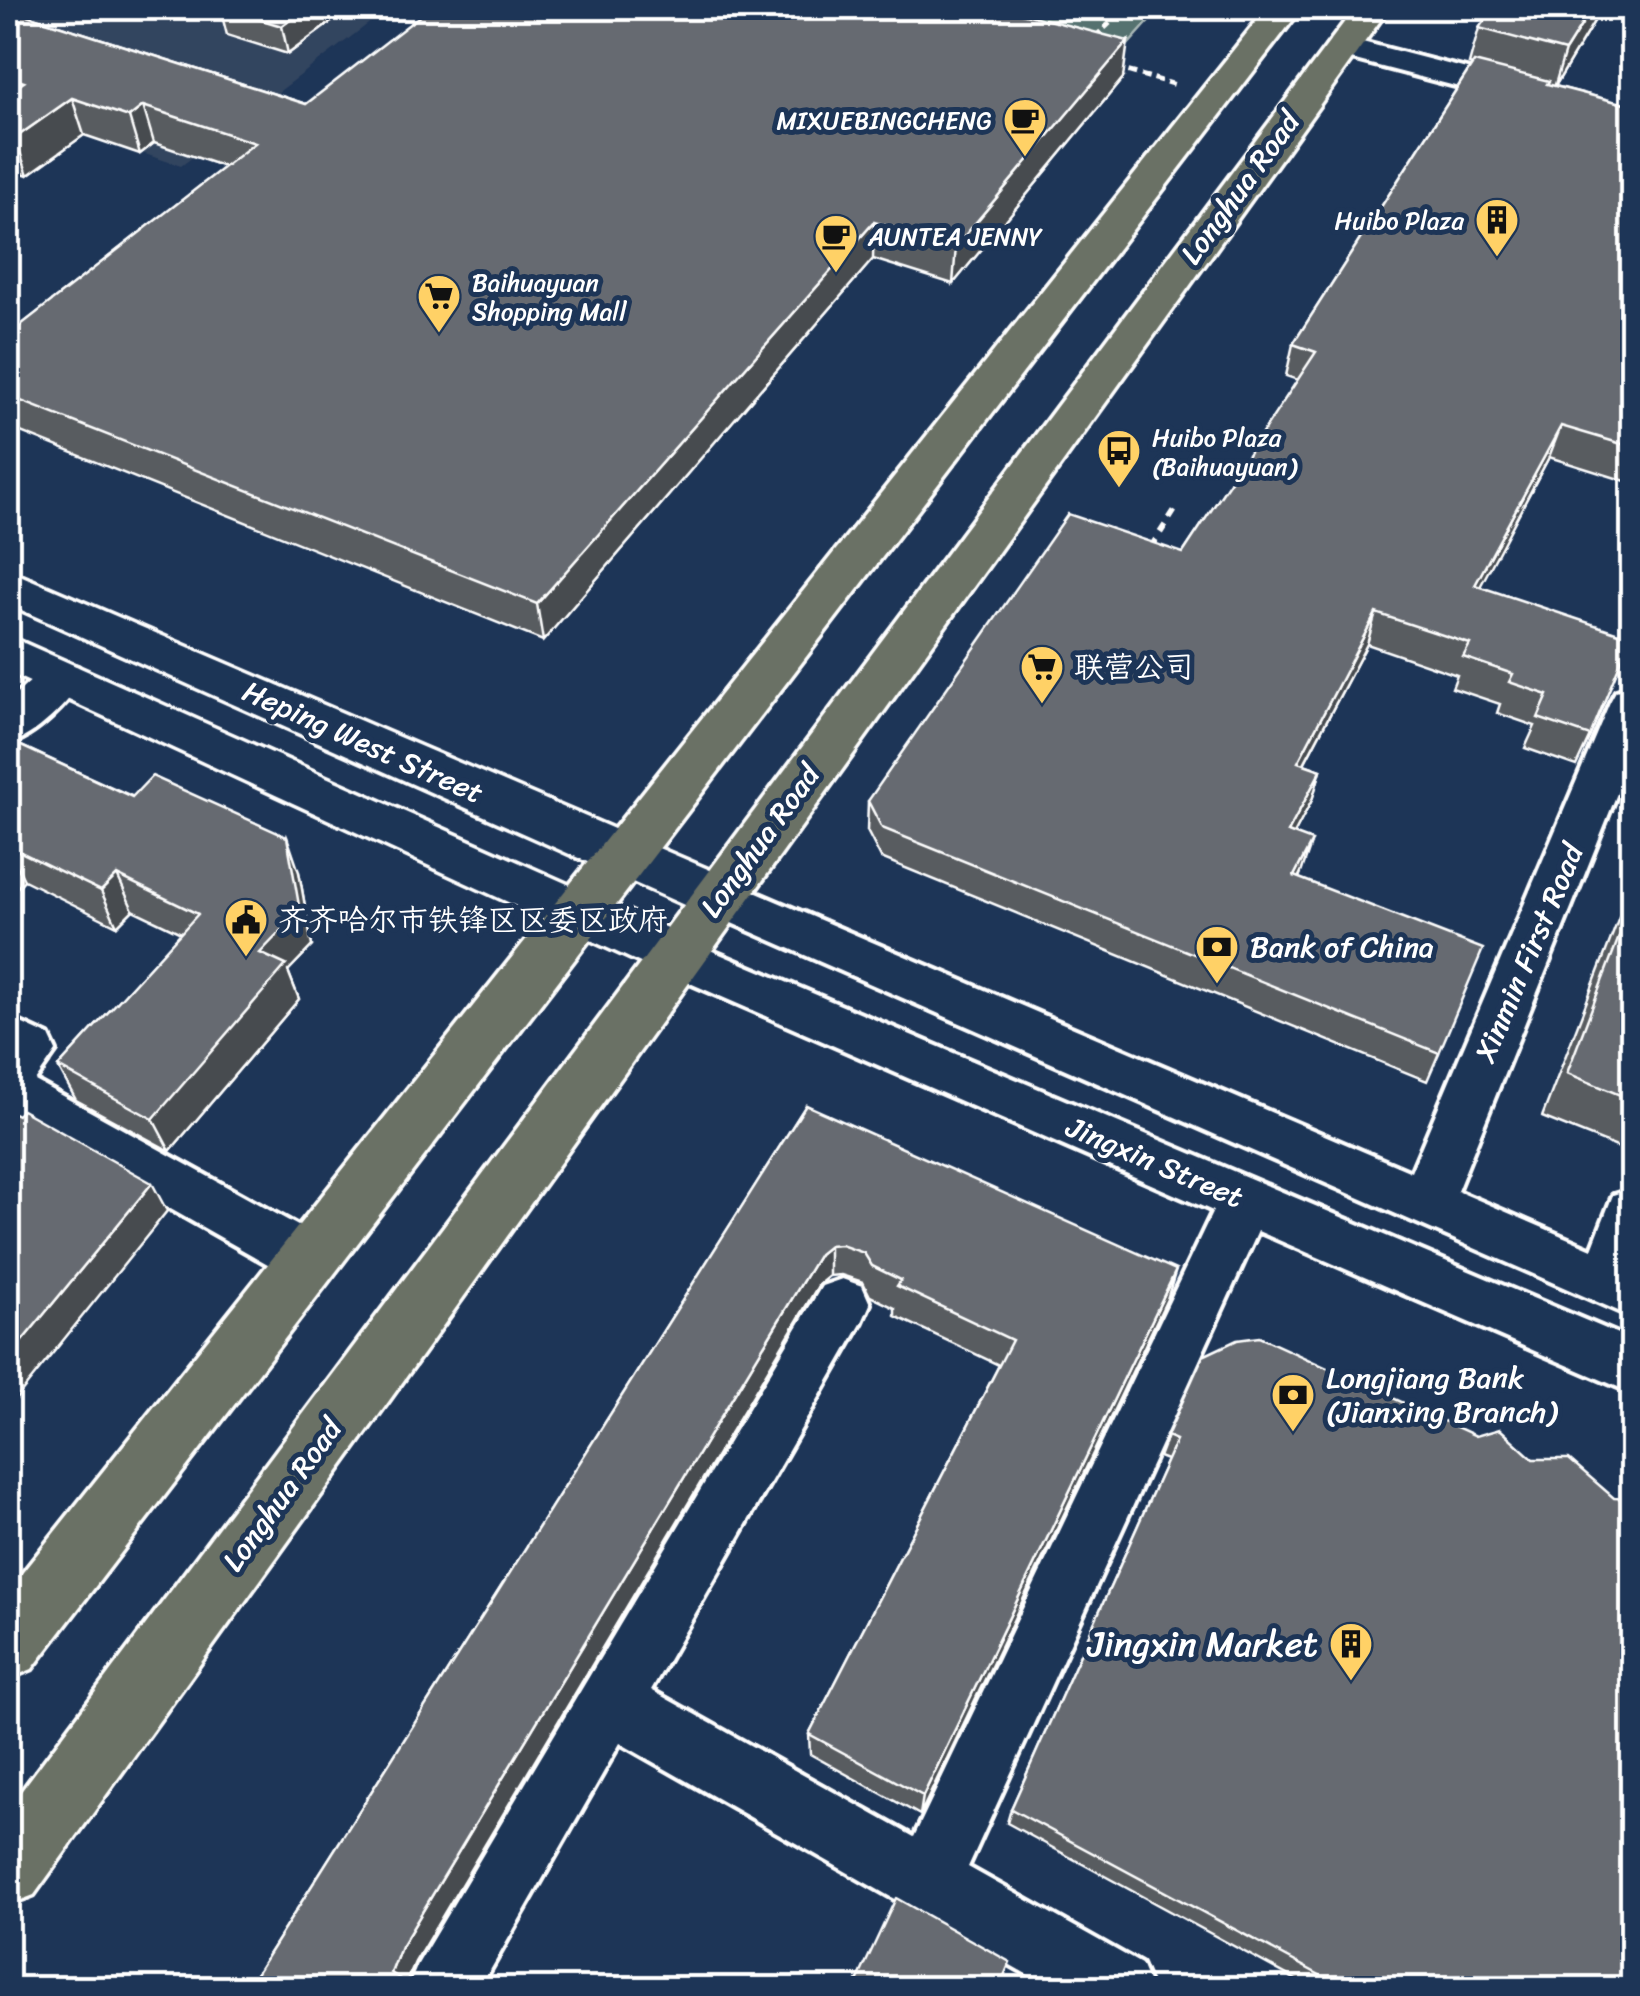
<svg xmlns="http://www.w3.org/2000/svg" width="1640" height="1996" viewBox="0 0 1640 1996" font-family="Sriracha,'LXGW WenKai TC',sans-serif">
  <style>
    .built { fill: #33455f }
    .green { fill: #55726f; stroke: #aab8b7; stroke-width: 2.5 }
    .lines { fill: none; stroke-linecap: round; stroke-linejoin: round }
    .street-casing { stroke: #fff; stroke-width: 8 }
    .secondary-casing { stroke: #fff; stroke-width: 7 }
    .primary-casing { stroke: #fff; stroke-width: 7 }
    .path-far1 { stroke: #fff; stroke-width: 5; stroke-dasharray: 8 5; stroke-linecap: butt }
    .path { stroke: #fff; stroke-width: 6; stroke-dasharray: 9 8; stroke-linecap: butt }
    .street { fill: #1d3557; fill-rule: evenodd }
    .secondary { fill: #1d3557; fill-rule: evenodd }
    .primary { fill: #6b7165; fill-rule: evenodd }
    .wall { fill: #585c61; stroke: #fff; stroke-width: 2.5 }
    .shaded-wall { fill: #474b4f; stroke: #fff; stroke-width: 2.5 }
    .building { fill: #666b71; stroke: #fff; stroke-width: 2.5 }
    .labels { text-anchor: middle; stroke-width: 10; stroke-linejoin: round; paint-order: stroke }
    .far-poi-label { font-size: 25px; fill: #fff; stroke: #1d3557; text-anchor: start }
    .street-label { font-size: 30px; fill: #fff; stroke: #1d3557 }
    .poi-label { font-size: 30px; fill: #fff; stroke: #1d3557; text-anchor: start }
    .near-poi-label { font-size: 35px; fill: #fff; stroke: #1d3557; text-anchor: end }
  </style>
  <rect width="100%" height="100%" fill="#1d3557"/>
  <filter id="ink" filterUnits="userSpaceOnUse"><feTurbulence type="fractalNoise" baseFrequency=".01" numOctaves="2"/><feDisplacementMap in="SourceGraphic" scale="20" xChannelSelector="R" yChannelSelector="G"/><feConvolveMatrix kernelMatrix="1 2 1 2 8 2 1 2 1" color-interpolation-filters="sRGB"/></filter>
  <g filter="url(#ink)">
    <path class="built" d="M8,8H389L181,166L8,108Z"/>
    <path class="green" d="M945,8H1161L1118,56Z"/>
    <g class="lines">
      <defs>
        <g id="street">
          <path d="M1343,37L1632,112V132L1332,54L1327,47L1332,40Z"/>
          <path d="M62,662L78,667L84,678C69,703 35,737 8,744V702L46,667Z"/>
          <path d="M1632,686V756L1457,1191L1592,1249L1613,1195L1632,1189V1317L702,910L695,897L702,884L719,878L736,884L1411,1172L1610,702L1616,691Z"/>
          <path d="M677,936L1632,1340V1393L1258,1231L968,1867L1141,1964L1151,1988H1051L620,1743L480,1988H408L418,1964L822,1286L842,1279L862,1286L870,1304L862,1322L651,1690L914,1837L1213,1211L660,970L652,956L660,942Z"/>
          <path d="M8,1017L49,1036L56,1051L35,1081L327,1242L335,1259L327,1276L308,1283L289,1276L8,1117Z"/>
        </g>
        <g id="secondary">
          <path d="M8,570L738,882L745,897L738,912L719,918L700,912L8,604Z"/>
          <path d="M8,636L696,941L704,956L696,971L677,978L658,971L8,672Z"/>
        </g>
        <g id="primary">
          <path d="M1267,8H1302L32,1669L8,1679V1591Z"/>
          <path d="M1355,8H1389L34,1895L8,1905V1809Z"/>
        </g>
      </defs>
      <use href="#street" class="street-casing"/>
      <use href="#secondary" class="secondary-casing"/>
      <use href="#primary" class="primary-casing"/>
      <g class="path-far1">
        <path d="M1202,8L1230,15"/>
        <path d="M1095,37L1126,8"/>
        <path d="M1116,68L1176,85"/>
      </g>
      <path class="path" d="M1151,547L1177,507"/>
      <use href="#street" class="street"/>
      <use href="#secondary" class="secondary"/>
      <use href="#primary" class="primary"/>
    </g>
    <g class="wall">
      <path d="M220,8H350L288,54L227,35Z"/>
      <path d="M1602,8L1555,86L1632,106V483L1549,457L1479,587L1590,736L1576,766L1525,748L1535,726L1497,713L1500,704L1452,688L1457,675L1367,644L1304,764L1321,770L1312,800L1294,834L1302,870L1299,878L1439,1053L1427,1081L881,858L867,831L868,801L1183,553L1298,380L1286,376L1293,344L1472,65L1469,64L1479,28Z"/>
      <path d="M8,9L306,104L1123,78L953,284L873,259L543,641L8,427V335L225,167L154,143L140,154L84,135L28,175L8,168Z"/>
      <path d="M8,740L299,872L312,946L288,971L299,999L170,1151L76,1100L58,1067L181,933L133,910L117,926L24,880L8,897Z"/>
      <path d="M1632,884V1147L1629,1152L1542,1117Z"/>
      <path d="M806,1105L1167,1299L920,1815L810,1754L809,1734L999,1365L895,1316V1308L870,1296L863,1282L841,1275L829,1276L819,1284L415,1962L405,1985L409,1988H247Z"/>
      <path d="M1203,1356L1632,1988H1311L1007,1823L1011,1809L1167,1460L1159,1457L1167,1436Z"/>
    </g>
    <g class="shaded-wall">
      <path d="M306,8H350L288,54L282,26Z"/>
      <path d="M1592,8H1602L1554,88L1565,51Z"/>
      <path d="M1128,41L1123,78L953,284L956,246Z"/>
      <path d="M72,98L84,135L28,175L15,138Z"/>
      <path d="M143,106L154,143L140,154L129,117Z"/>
      <path d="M874,222L873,259L543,641L537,604Z"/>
      <path d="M1561,426L1549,457L1464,617L1475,585Z"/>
      <path d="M1376,613L1367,644L1289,792L1298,762Z"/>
      <path d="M1321,770L1312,800L1280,861L1288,832Z"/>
      <path d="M287,837L299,872L312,946L288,971L299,999L170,1151L153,1119L260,953Z"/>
      <path d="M1312,841L1302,870L1285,906L1294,876Z"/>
      <path d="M8,847L24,880L8,897Z"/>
      <path d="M117,875L133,910L117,926L101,891Z"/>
      <path d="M152,1183L167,1211L8,1409V1358Z"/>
      <path d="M829,1246V1276L819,1284L415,1962L405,1985L409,1988H392L391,1973L401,1947L819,1254Z"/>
      <path d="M1176,1270L1167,1299L920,1815L923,1796Z"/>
    </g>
    <g class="building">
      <path d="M221,8H306L282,26Z"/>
      <path d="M430,8H1002L1128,41L956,246L874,222L537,604L8,396V335L255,143L143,106L129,117L72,98L15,138L8,135V93L24,82L8,77V9L306,104Z"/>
      <path d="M1493,8H1592L1565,51L1479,28Z"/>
      <path d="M1474,62L1549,81L1547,84L1632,106V447L1561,426L1475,585L1631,637L1590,736L1538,718L1548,695L1509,682L1513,674L1463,657L1470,644L1376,613L1298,762L1321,770L1288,832L1312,841L1294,876L1483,949L1439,1053L882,828L868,801L1068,514L1183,553L1316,352L1293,344Z"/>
      <path d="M8,740L132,797L152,776L287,837L300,911L260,953L286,965L153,1119L58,1067L198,914L117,875L101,891L8,846Z"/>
      <path d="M1632,903V1100L1567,1073Z"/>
      <path d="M806,1105L1176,1270L923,1796L809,1734L1012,1340L897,1286L901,1280L872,1266L864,1253L841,1245L829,1246L819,1254L401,1947L391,1973L399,1978L392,1988H247Z"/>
      <path d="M8,1110L17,1115L22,1110L152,1183L8,1358Z"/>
      <path d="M1259,1337L1476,1436L1500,1429L1533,1459H1569L1614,1498L1632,1499V1988H1344L1011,1809L1176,1440L1167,1436L1203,1356L1237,1340Z"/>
      <path d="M896,1898L1010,1962L999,1988H854Z"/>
    </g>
  </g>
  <defs>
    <symbol id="cafe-pin" viewBox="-11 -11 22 30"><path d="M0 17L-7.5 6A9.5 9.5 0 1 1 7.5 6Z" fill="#ffd166" stroke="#1d3557"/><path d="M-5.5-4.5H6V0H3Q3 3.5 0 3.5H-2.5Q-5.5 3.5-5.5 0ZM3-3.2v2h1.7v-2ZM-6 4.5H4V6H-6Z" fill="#111"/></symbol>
    <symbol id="building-pin" viewBox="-11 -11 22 30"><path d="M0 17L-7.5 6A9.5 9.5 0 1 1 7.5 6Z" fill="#ffd166" stroke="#1d3557"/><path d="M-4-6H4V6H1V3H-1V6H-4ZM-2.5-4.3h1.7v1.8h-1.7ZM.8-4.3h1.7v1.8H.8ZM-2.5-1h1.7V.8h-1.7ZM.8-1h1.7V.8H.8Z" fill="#111"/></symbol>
    <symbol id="supermarket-pin" viewBox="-11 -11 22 30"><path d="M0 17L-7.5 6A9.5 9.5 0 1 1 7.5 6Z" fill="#ffd166" stroke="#1d3557"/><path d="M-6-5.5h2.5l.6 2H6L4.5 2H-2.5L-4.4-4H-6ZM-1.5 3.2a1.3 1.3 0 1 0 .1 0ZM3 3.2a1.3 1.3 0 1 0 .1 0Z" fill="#111"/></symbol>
    <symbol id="bus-pin" viewBox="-11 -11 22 30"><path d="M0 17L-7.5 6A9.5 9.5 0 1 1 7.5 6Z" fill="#ffd166" stroke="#1d3557"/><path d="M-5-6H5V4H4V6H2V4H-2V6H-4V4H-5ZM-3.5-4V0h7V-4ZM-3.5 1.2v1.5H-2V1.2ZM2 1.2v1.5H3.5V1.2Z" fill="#111"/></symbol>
    <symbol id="civic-pin" viewBox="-11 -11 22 30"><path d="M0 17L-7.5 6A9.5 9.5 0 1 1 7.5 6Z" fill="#ffd166" stroke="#1d3557"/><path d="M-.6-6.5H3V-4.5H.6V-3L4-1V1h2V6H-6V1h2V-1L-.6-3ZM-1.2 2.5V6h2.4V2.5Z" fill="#111"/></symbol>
    <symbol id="bank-pin" viewBox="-11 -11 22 30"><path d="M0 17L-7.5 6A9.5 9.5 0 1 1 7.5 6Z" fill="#ffd166" stroke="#1d3557"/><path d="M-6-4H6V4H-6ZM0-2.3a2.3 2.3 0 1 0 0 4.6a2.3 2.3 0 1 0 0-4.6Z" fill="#111"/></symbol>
  </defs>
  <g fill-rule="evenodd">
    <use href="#cafe-pin" x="1000" y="95" width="50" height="68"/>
    <use href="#building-pin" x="1472" y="195" width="50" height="68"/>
    <use href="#cafe-pin" x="811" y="211" width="50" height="68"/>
    <use href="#supermarket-pin" x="414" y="271" width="50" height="68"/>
    <use href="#bus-pin" x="1094" y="426" width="50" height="68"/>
    <use href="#supermarket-pin" x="1017" y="642" width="50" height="68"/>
    <use href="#civic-pin" x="221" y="895" width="50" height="68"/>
    <use href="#bank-pin" x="1192" y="922" width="50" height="68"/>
    <use href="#bank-pin" x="1268" y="1370" width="50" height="68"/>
    <use href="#building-pin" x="1326" y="1619" width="50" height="68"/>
  </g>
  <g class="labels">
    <g class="far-poi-label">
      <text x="992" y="129" text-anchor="end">MIXUEBINGCHENG</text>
      <text x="1464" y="229" text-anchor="end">Huibo Plaza</text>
      <text x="868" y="245">AUNTEA JENNY</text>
      <text x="472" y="291">Baihuayuan<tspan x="472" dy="29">Shopping Mall</tspan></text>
      <text x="1152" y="446">Huibo Plaza<tspan x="1152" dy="29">(Baihuayuan)</tspan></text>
    </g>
    <g class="street-label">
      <text transform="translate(1240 188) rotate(-54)" y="10">Longhua Road</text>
      <text transform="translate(363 742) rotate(24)" y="10">Heping West Street</text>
      <text transform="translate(760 841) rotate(-54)" y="10">Longhua Road</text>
      <text transform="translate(1529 953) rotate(-67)" y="10">Xinmin First Road</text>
      <text transform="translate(1155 1162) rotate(23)" y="10">Jingxin Street</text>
      <text transform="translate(282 1495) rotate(-54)" y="10">Longhua Road</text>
    </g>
    <g class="poi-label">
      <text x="1074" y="677">联营公司</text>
      <text x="278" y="930">齐齐哈尔市铁锋区区委区政府</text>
      <text x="1250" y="957">Bank of China</text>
      <text x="1326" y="1388">Longjiang Bank<tspan x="1326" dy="34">(Jianxing Branch)</tspan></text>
    </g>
    <g class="near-poi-label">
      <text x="1318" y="1656">Jingxin Market</text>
    </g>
  </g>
  <rect width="1640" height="1996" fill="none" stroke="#1d3557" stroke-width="40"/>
  <rect x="20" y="20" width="1600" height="1956" fill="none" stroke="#fff" stroke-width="4" filter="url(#ink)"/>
</svg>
